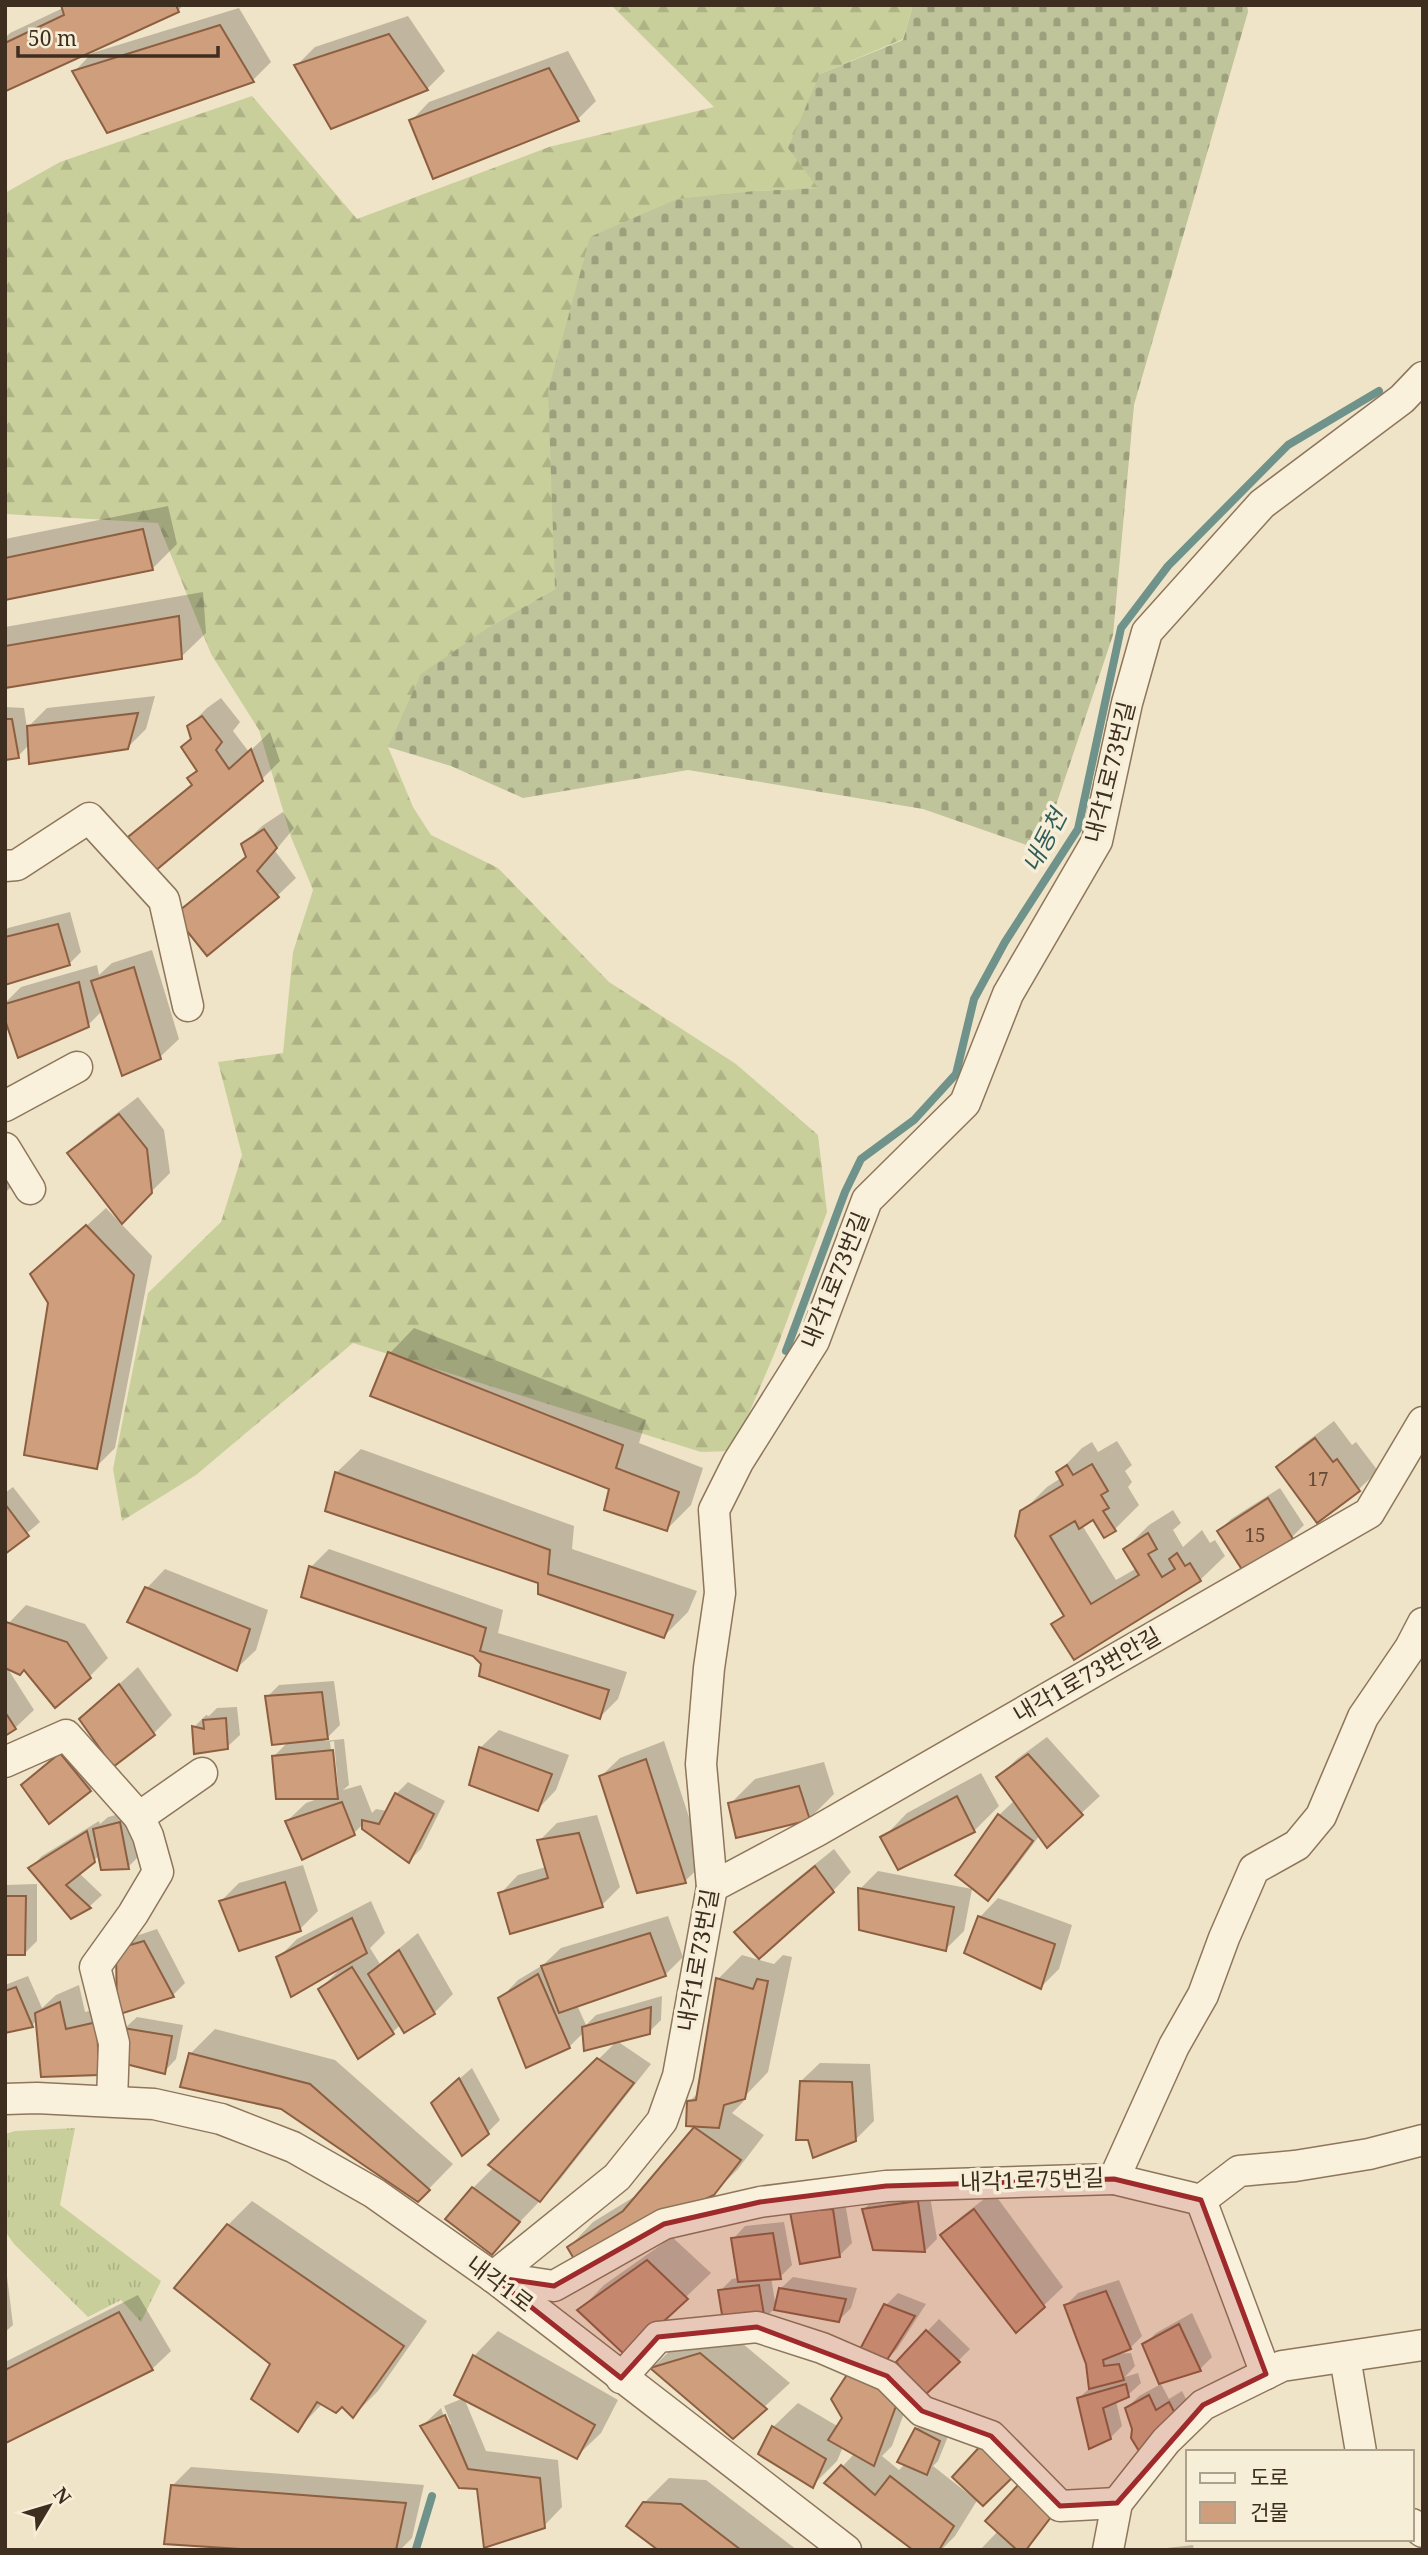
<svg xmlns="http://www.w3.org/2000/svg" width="1428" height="2555" viewBox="0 0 1428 2555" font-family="'Noto Serif','Noto Sans KR',serif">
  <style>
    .grass { fill: url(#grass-tufts) }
    .forest { fill: url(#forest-firs) }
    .cemetery { fill: url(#cemetery-stones) }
    .shadow { fill: #0003; fill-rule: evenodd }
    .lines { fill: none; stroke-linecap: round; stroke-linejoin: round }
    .stream { stroke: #6f938a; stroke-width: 8 }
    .building { fill: #cf9f7d; stroke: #8d5f41; stroke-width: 2 }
    .street-casing { stroke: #8d765c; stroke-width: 33 }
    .street { stroke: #faf1dc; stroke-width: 30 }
    .marked { fill: #9e2a2b; fill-opacity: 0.2; stroke: #9e2a2b; stroke-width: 5; stroke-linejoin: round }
    .labels { text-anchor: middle; stroke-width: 7; stroke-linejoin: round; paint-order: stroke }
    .number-label { font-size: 19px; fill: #624a37 }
    .street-label { font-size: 23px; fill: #3d2e20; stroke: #f7eed8 }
    .water-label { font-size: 24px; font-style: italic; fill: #2f5d5a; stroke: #f7eed8 }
  </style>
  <defs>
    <pattern id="grass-tufts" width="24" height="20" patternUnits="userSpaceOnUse" patternTransform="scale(1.75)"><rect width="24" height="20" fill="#c9cf9b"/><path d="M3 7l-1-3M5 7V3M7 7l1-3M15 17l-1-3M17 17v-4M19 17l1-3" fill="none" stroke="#aeb285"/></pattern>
    <pattern id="forest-firs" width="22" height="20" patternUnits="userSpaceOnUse" patternTransform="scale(1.75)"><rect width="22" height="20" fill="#c9cf9b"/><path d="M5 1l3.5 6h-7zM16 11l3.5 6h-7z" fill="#aeb285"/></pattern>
    <pattern id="cemetery-stones" width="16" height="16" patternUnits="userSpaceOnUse" patternTransform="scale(1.75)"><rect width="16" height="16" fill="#bfc49a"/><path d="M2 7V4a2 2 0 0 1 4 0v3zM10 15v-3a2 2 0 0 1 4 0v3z" fill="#9ca07d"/></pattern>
  </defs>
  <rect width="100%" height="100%" fill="#f0e4c8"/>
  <path class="grass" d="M75,2128L60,2205L161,2281L141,2322L121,2300L88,2317L14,2244L5,2231V2134L15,2131Z"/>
  <path class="forest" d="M611,5H913L903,39L820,74L819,188L755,191L554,518L555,589L489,627L388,747L413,807L431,835L498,868L609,982L736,1064L818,1135L827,1212L778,1345L733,1451L701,1452L353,1343L196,1475L122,1521L113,1469L148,1293L221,1222L242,1155L218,1062L283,1053L293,952L313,890L291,837L259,730L211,654L158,523L5,514V193L60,162L252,96L357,219L549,147L714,107Z"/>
  <path class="cemetery" d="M913,5H1247L1248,12L1134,405L1113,635L1041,850L923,809L688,770L523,798L451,766L388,747L421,674L489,627L555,589L548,391L590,237L677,199L755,191L818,188L788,148L820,74L903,40Z"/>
  <g class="shadow">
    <path d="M62,5H183L178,11L7,88L5,38L10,33L63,8Z"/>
    <path d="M239,8L271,62L253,80L107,131L74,72L92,53Z"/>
    <path d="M408,16L445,71L427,89L297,65L315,47Z"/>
    <path d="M568,51L596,101L578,119L411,121L429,102Z"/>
    <path d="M168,506L177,544L152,569L5,599V539Z"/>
    <path d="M203,592L206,633L181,657L5,686V627Z"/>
    <path d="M155,696L146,729L127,748L29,745L18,756L5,758V707L24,708L27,728L47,708Z"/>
    <path d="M221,698L240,722L233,731L249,752L270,732L280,761L261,780L131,837L193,783L190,778L198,769L189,726L207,708Z"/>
    <path d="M283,812L294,828L275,851L296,878L277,896L177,915L195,897L247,855L243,845L262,826Z"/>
    <path d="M70,912L81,952L69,964L5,977V931L8,928Z"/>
    <path d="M152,950L179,1039L160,1057L102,1011L88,1025L5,1014V1003L21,987L97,965L99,975L112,963Z"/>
    <path d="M138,1097L164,1130L170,1173L122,1221L69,1153L88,1135Z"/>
    <path d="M5,1137L27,1171L5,1193Z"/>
    <path d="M106,1208L152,1256L115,1448L96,1467L50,1303L32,1275Z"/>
    <path d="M414,1328L646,1420L639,1443L703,1468L691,1505L667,1529L611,1488L390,1353Z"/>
    <path d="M1334,1421L1352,1445L1356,1442L1378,1471L1359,1489L1317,1520L1278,1467L1297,1449Z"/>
    <path d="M1117,1441L1132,1465L1125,1471L1132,1482L1128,1487L1139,1505L1115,1529L1094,1518L1082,1525L1116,1580L1137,1568L1125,1549L1149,1525L1173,1510L1181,1523L1173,1530L1183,1547L1202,1530L1210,1543L1215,1540L1225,1556L1200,1580L1054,1624L1065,1613L1022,1512L1047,1487L1061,1478L1058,1473L1082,1448L1092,1442L1098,1452Z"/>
    <path d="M361,1449L574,1526L572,1549L697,1591L688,1612L664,1636L539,1582L336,1473Z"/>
    <path d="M13,1487L40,1522L5,1552V1493Z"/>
    <path d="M1280,1488L1304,1525L1292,1537L1243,1569L1219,1531L1231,1519Z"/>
    <path d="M329,1549L503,1610L498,1633L627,1672L618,1699L600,1717L483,1663L474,1654L311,1567Z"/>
    <path d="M165,1569L268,1610L256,1650L237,1668L129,1621L147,1588Z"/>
    <path d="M26,1605L85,1624L108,1658L89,1677L6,1666L34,1710L15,1728L5,1734V1627Z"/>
    <path d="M138,1667L172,1715L153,1734L81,1719Z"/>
    <path d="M334,1681L340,1725L324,1741L344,1739L349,1785L343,1790L361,1785L372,1813L376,1809L387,1811L396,1794L408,1782L445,1801L421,1849L409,1861L363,1824L354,1833L287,1821L306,1803L320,1798L274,1756L288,1742L267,1697L279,1685ZM334,1741L338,1787H335L330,1742Z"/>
    <path d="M237,1707L240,1735L227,1747L194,1727L206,1715L209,1716L217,1708Z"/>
    <path d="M499,1730L569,1755L556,1790L538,1809L480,1748Z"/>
    <path d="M1047,1737L1100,1796L1047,1845L1040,1835L1006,1880L988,1899L999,1815L1015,1800L998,1777L1017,1759Z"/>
    <path d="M664,1741L704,1863L685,1881L601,1776L620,1758Z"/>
    <path d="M73,1743L102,1778L90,1790L24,1785Z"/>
    <path d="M824,1762L834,1794L809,1819L730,1804L755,1779Z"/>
    <path d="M981,1773L999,1806L974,1831L883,1838L907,1813Z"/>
    <path d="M131,1811L140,1855L128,1867L100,1855L79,1873L102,1895L90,1906L72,1917L30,1868L42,1856L99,1821L100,1824L108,1817Z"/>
    <path d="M597,1815L620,1887L602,1905L500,1894L518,1875L546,1867L539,1841L557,1823Z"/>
    <path d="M834,1849L851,1872L833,1891L737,1932L755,1913Z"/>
    <path d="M303,1865L318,1911L300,1929L221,1901L239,1883Z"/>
    <path d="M878,1871L972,1889L964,1931L946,1949L860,1889Z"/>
    <path d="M37,1884V1941L25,1953H5V1885Z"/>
    <path d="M998,1898L1072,1925L1059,1969L1041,1987L980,1917Z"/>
    <path d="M371,1901L385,1933L370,1948L380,1964L418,1933L453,1994L434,2013L401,2024L392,2033L320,1989L342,1967L278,1958L297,1939Z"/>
    <path d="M668,1916L683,1957L665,1975L577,2005L586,2025L596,2015L662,1996L661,2020L649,2032H584L569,2047L500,1999L518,1980L543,1965L561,1948Z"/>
    <path d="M157,1929L185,1983L173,1995L118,1950L130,1938Z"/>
    <path d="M742,1955L774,1964L783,1955L792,1957L768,2072L745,2096L743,2102L732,2113L764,2135L738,2169L713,2194L569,2247L593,2222L642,2192L699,2125L689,2102L699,2092L718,1979Z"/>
    <path d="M28,1976L42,2008L56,1995L79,1985L85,2012L114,2004L124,2029L137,2017L183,2025L176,2059L164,2072L117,2054L98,2074L37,2020L32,2025L5,2031V1985Z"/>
    <path d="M215,2029L335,2060L453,2164L418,2200L282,2107L183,2085L191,2053Z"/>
    <path d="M617,2041L651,2064L558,2182L491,2252L473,2188L494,2167L491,2165Z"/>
    <path d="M820,2063L870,2064L874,2121L855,2140L801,2081Z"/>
    <path d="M472,2068L500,2120L488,2132L445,2091Z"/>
    <path d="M929,2190L937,2239L925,2251L864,2209L876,2197Z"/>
    <path d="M993,2192L1063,2287L1017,2331L942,2235L961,2217Z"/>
    <path d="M844,2197L852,2243L840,2255L791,2212Z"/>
    <path d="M252,2201L427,2321L378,2391L353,2416L343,2405L323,2403L298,2429L272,2364L228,2225Z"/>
    <path d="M784,2222L792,2265L780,2277H771L776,2308L780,2289L793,2277L857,2288L851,2308L839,2320L774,2309L764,2319L720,2291L732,2279L739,2278L733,2239L745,2226Z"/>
    <path d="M672,2237L711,2273L626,2354L580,2310L604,2285Z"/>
    <path d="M5,2260L13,2325L5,2332Z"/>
    <path d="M1119,2280L1142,2336L1130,2348L1117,2354L1131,2353L1135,2366L1125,2377L1138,2373L1141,2383L1128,2395L1116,2401L1122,2426L1110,2438L1079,2398L1091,2387L1087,2364L1066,2305L1078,2293Z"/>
    <path d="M898,2293L926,2304L897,2349L887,2359L903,2368L898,2362L939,2319L970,2349L958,2361L915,2383L892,2446L882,2456L899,2470L905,2464L916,2429L928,2417L951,2429L938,2461L933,2466L975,2499H978L955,2536L941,2550H916L827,2483L855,2453L843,2447L837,2461L812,2486L773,2427L798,2403L839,2427L844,2418L853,2368L886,2305Z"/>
    <path d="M138,2295L171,2351L152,2369L7,2440L5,2362Z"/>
    <path d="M1192,2313L1212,2357L1200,2369L1160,2382L1144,2345L1156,2333Z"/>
    <path d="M725,2329L790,2383L733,2436L653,2367L677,2344Z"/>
    <path d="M498,2331L618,2400L601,2433L576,2457L464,2398L486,2451L558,2460L562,2507L544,2526L479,2487L422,2426L441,2408L444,2417L449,2425L451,2424L444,2406L464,2398L474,2356Z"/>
    <path d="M1161,2384L1169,2399L1182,2391L1190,2407L1134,2429L1127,2408L1139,2396Z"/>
    <path d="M191,2467L424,2485L412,2538L400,2550H284L172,2486Z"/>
    <path d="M669,2478L706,2480L797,2550H661L644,2503Z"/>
    <path d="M1062,2504L1028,2546L1032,2550H980L998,2531Z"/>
    <path d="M1193,2545L1194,2550H1149Z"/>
  </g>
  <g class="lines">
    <g class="stream">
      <path d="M786,1351L845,1192L861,1159L914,1120L956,1074L974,999L1005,942L1078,829L1121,628L1168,566L1288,445L1379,391"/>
      <path d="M416,2549L432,2496"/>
    </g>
  </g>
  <g class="building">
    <path d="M61,5H176L179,12L6,91L5,43L64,15Z"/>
    <path d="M220,25L254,82L107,133L72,71Z"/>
    <path d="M389,34L428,90L331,129L294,65Z"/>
    <path d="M549,68L579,121L433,179L409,120Z"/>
    <path d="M143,529L153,570L5,600V558Z"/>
    <path d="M179,616L182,659L5,688V646Z"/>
    <path d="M138,713L128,749L29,764L27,726Z"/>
    <path d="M202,716L222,742L216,750L229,769L251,749L263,781L155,871L128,837L192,785L187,778L197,771L181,747L191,739L187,726Z"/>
    <path d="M5,719H12L19,758L5,760Z"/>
    <path d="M264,829L277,848L257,871L279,897L207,956L174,915L246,857L241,844Z"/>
    <path d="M58,924L70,965L5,985V937Z"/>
    <path d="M134,967L161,1059L122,1076L91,981Z"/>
    <path d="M79,982L89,1027L18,1058L5,1020V1004Z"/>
    <path d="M119,1114L147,1149L152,1193L122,1224L67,1153Z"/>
    <path d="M86,1225L134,1275L97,1469L24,1455L48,1303L30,1274Z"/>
    <path d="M388,1352L623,1445L616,1468L679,1492L667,1531L604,1510L609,1489L370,1396Z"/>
    <path d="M1315,1438L1333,1462L1337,1459L1360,1491L1317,1523L1276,1467Z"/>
    <path d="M1092,1464L1108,1491L1101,1495L1109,1508L1103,1511L1116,1531L1104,1538L1093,1520L1079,1529L1075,1521L1050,1536L1091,1604L1139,1575L1123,1549L1148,1533L1157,1549L1148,1554L1162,1577L1175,1569L1169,1559L1177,1553L1185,1566L1190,1563L1201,1581L1074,1660L1051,1624L1064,1616L1015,1536L1020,1511L1063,1485L1056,1472L1067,1465L1073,1475Z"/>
    <path d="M335,1472L550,1550L548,1574L673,1615L664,1638L538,1594V1583L325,1511Z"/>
    <path d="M1268,1498L1293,1539L1243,1571L1217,1531Z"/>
    <path d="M5,1504L29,1536L5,1554Z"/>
    <path d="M309,1566L486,1628L480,1651L609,1690L600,1719L479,1676L481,1664L473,1656L301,1597Z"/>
    <path d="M145,1587L250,1629L237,1671L127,1622Z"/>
    <path d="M6,1622L67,1642L91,1678L55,1708L24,1670L20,1675L5,1668Z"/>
    <path d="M119,1684L155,1735L113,1767L79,1719Z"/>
    <path d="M322,1692L328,1739L272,1745L265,1696Z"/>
    <path d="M5,1712L16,1729L5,1736Z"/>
    <path d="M226,1718L228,1749L194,1754L192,1726L204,1729L203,1720Z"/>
    <path d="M479,1747L552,1774L538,1811L469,1785Z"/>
    <path d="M333,1750L338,1799H276L272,1756Z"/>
    <path d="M60,1753L91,1791L49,1824L21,1785Z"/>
    <path d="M1028,1754L1083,1815L1047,1848L996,1777Z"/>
    <path d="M646,1759L686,1883L637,1893L599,1776Z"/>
    <path d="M799,1786L810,1820L736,1838L728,1803Z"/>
    <path d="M395,1793L434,1814L409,1863L362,1829V1820L379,1824Z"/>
    <path d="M957,1796L975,1832L898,1870L880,1837Z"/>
    <path d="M342,1802L355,1835L302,1860L285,1821Z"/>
    <path d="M998,1814L1033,1841L988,1901L955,1875Z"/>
    <path d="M120,1822L129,1869L101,1870L93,1829Z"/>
    <path d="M87,1831L95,1862L66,1885L91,1908L71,1919L28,1868Z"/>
    <path d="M579,1833L603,1907L510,1934L498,1893L548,1878L537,1840Z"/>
    <path d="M815,1866L834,1892L759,1959L734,1932Z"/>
    <path d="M285,1882L301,1931L239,1951L219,1901Z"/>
    <path d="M858,1888L954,1907L946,1951L859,1930Z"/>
    <path d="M5,1896H26L25,1955H5Z"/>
    <path d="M978,1916L1055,1944L1041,1989L964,1953Z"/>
    <path d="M352,1918L367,1953L291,1997L276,1957Z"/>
    <path d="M650,1933L666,1976L559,2013L541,1966Z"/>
    <path d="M144,1941L174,1997L117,2015L116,1949Z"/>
    <path d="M399,1950L435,2014L404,2033L368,1974Z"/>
    <path d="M352,1967L394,2034L358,2059L318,1989Z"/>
    <path d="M538,1974L570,2048L526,2068L498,1998Z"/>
    <path d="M716,1978L753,1989L757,1979L768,1981L745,2099L724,2105L719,2128L686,2126L687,2101L696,2100Z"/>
    <path d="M16,1987L33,2027L5,2033V1991Z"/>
    <path d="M60,2002L66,2029L97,2022L99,2075L41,2077L35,2013Z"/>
    <path d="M651,2007L650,2034L584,2051L582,2027Z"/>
    <path d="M123,2028L172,2036L165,2074L114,2061Z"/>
    <path d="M189,2053L310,2084L430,2190L418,2202L281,2109L180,2087Z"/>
    <path d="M597,2058L634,2083L540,2202L488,2165Z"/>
    <path d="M459,2078L489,2134L462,2156L431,2103Z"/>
    <path d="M800,2081L852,2082L856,2141L813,2158L808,2140H796Z"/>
    <path d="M694,2127L741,2160L714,2195L574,2259L567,2247L623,2211Z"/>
    <path d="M472,2187L520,2222L492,2255L445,2219Z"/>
    <path d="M918,2201L925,2252L873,2250L862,2209Z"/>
    <path d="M833,2209L840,2257L800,2264L790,2212Z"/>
    <path d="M974,2209L1045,2307L1016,2333L940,2235Z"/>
    <path d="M227,2224L404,2346L353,2418L342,2407L336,2413L317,2402L298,2432L251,2399L270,2364L174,2288Z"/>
    <path d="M773,2233L781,2279L738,2282L731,2238Z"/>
    <path d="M647,2260L688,2299L626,2356L577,2310Z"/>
    <path d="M759,2285L765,2321L724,2327L718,2290Z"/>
    <path d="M779,2288L846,2299L839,2322L774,2310Z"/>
    <path d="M1106,2291L1131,2349L1103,2360L1104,2366L1119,2364L1124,2380L1089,2389L1086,2364L1064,2305Z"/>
    <path d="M884,2304L915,2316L885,2363L858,2353Z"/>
    <path d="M119,2312L153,2370L6,2443L5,2370Z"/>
    <path d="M1179,2324L1201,2371L1159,2384L1142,2344Z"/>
    <path d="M926,2330L960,2362L924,2396L896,2362Z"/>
    <path d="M700,2353L767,2409L733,2439L650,2368Z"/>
    <path d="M473,2355L595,2425L577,2459L454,2395Z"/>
    <path d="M852,2367L900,2395L874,2466L828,2440L842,2418L831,2399Z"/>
    <path d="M1126,2384L1129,2397L1103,2408L1111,2439L1089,2449L1077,2398Z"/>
    <path d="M1149,2395L1156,2410L1169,2402L1179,2421L1142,2456L1131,2438L1132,2429L1125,2408Z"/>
    <path d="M445,2415L468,2469L540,2478L545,2528L484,2548L477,2489L459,2488L420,2426Z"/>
    <path d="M772,2426L826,2459L813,2488L758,2454Z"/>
    <path d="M915,2428L940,2441L927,2475L897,2462Z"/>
    <path d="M984,2442L1017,2473L983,2506L952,2477Z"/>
    <path d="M841,2465L875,2495L890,2476L954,2526L939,2550H913L824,2483Z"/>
    <path d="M1019,2484L1051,2517L1026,2550H1017L985,2521Z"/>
    <path d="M171,2485L406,2503L396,2550H256L164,2544Z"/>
    <path d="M643,2502L681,2504L741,2550H658L626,2526Z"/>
  </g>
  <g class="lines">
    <defs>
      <g id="street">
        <path d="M5,866L17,865L89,818L164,900L188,1006"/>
        <path d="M5,1106L77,1067"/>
        <path d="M5,1148L30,1189"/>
        <path d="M5,1762L66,1735L139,1817"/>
        <path d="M712,1887L817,1831L1369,1513L1423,1422"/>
        <path d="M5,2099L37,2098L154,2104L221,2119L293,2147L374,2193L493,2277L846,2550"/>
        <path d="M112,2101L114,2043L95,1967L133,1914L158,1872L148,1836L139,1817L202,1773"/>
        <path d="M1114,2179L1201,2200L1266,2374"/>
        <path d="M1201,2200L1239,2171L1295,2166L1369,2154L1423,2140"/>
        <path d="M493,2277L617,2177L662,2121L678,2076L712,1887L701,1764L709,1668L720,1593L714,1510L738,1462L814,1341L867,1200L965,1103L1008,994L1097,841L1127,703L1147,632L1262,504L1402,399L1423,377"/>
        <path d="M493,2277L554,2286L664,2224L760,2202L886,2186L1114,2179L1174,2046L1203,1995L1224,1938L1254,1869L1297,1845L1321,1816L1363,1717L1410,1648L1423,1623"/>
        <path d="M1345,2357L1361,2452"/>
        <path d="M621,2378L658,2337L757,2327L822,2348L887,2376L922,2411L991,2436L1060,2506L1117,2503"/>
        <path d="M1412,2524L1423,2532"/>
        <path d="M1108,2550L1117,2503L1166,2441L1203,2405L1282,2366L1423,2345"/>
      </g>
    </defs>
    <use href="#street" class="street-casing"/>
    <use href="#street" class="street"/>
  </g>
  <path class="marked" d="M1114,2179L1201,2200L1266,2374L1203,2405L1117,2503L1060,2506L991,2436L922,2411L887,2376L757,2327L658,2337L621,2378L493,2277L554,2286L664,2224L760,2202L886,2186Z"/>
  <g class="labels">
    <g class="number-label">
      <text x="1318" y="1486">17</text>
      <text x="1255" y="1542">15</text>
    </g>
    <g class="street-label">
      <text transform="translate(1110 772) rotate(-76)" y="8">내각1로73번길</text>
      <text transform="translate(835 1280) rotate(-68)" y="8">내각1로73번길</text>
      <text transform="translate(1087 1675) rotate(-30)" y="8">내각1로73번안길</text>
      <text transform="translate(698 1960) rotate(-80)" y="8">내각1로73번길</text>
      <text transform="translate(1032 2180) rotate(-2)" y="8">내각1로75번길</text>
      <text transform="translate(500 2284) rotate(37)" y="8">내각1로</text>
    </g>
    <g class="water-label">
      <text transform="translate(1045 841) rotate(-63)" y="8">내동천</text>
    </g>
  </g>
  <rect width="1428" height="2555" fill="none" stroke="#3d2e20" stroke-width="14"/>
  <rect x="1186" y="2450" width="228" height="91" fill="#f7eed8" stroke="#ada18e" stroke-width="2"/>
  <rect x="1200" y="2473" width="35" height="10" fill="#faf1dc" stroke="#ada18e" stroke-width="2"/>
  <text x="1250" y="2485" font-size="21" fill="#3d2e20">도로</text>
  <rect x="1200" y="2502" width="35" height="21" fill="#cf9f7d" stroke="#ada18e" stroke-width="2"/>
  <text x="1250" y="2520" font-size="21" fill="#3d2e20">건물</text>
  <g transform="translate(49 2506) rotate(52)" stroke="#f7eed8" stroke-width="5" paint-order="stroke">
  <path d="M0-5L12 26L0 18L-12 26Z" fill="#3d2e20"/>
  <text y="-10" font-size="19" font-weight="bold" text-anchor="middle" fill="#3d2e20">N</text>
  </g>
  <path d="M18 46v10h200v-10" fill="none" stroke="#3d2e20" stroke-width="3.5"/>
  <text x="28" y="46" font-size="21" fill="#3d2e20" stroke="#f7eed8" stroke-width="5" paint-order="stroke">50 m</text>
</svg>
